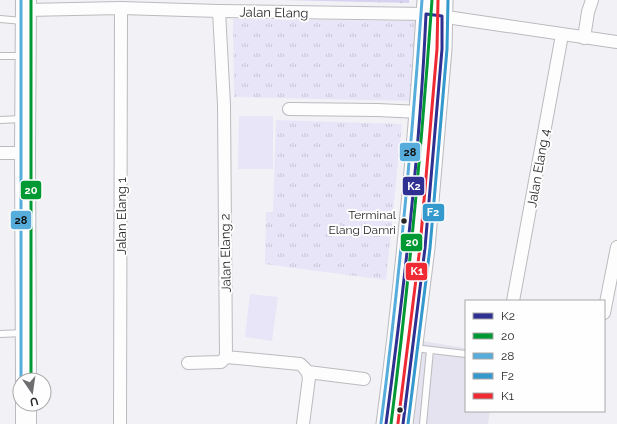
<svg xmlns="http://www.w3.org/2000/svg" width="617" height="424" viewBox="0 0 617 424" font-family="Raleway,sans-serif">
  <style>
    .built { fill: #e5e3ef }
    .grass { fill: url(#grass-tufts) }
    .forest { fill: url(#forest-firs) }
    .pitch { fill: #e8e5f8 }
    .lines { fill: none; stroke-linecap: round; stroke-linejoin: round }
    .service-casing { stroke: #bbbbbe; stroke-width: 8 }
    .minor-casing { stroke: #bbbbbe; stroke-width: 14 }
    .primary-casing { stroke: #bbbbbe; stroke-width: 21 }
    .trunk-casing { stroke: #bbbbbe; stroke-width: 22 }
    .service { stroke: #fdfdfe; stroke-width: 6 }
    .minor { stroke: #fdfdfe; stroke-width: 12 }
    .primary { stroke: #fdfdfe; stroke-width: 19 }
    .trunk { stroke: #fdfdfe; stroke-width: 20 }
    .bus-1-casing { stroke: #fefefe; stroke-width: 6 }
    .bus-2-casing { stroke: #fefefe; stroke-width: 6 }
    .bus-3-casing { stroke: #fefefe; stroke-width: 6 }
    .bus-4-casing { stroke: #fefefe; stroke-width: 6 }
    .bus-5-casing { stroke: #fefefe; stroke-width: 6 }
    .bus-1 { stroke: #2e3192; stroke-width: 3 }
    .bus-2 { stroke: #093; stroke-width: 3 }
    .bus-3 { stroke: #56addc; stroke-width: 3 }
    .bus-4 { stroke: #3499cc; stroke-width: 3 }
    .bus-5 { stroke: #ef2a33; stroke-width: 3 }
    .bus-dot { fill: #27272a; stroke: #fefefe; stroke-width: 1.5 }
    .labels { text-anchor: middle; stroke-width: 4; stroke-linejoin: round; paint-order: stroke }
    .bus-label { font-size: 12px; fill: #27272a; stroke: #fefefe; text-anchor: end }
    .street-label { font-size: 13px; fill: #27272a; stroke: #fefefe }
    .line-badge { stroke: #fefefe; stroke-width: 1.5 }
    .badge-label { font-size: 11px; text-anchor: middle; font-weight: bold; fill: #fff }
    .pale-badge-label { font-size: 11px; text-anchor: middle; font-weight: bold; fill: #111 }
  </style>
  <defs>
    <pattern id="grass-tufts" width="24" height="20" patternUnits="userSpaceOnUse"><rect width="24" height="20" fill="#e8e5f8"/><path d="M3 7l-1-3M5 7V3M7 7l1-3M15 17l-1-3M17 17v-4M19 17l1-3" fill="none" stroke="#c7c4d5"/></pattern>
    <pattern id="forest-firs" width="22" height="20" patternUnits="userSpaceOnUse"><rect width="22" height="20" fill="#d8d2f0"/><path d="M5 1l3.5 6h-7zM16 11l3.5 6h-7z" fill="#b9b4ce"/></pattern>
  </defs>
  <rect width="100%" height="100%" fill="#f2f1f6"/>
  <path class="built" d="M422,341L466,348V411H490L488,424H409Z"/>
  <g class="grass">
    <path d="M233,19L417,21L411,101L234,97Z"/>
    <path d="M276,120L402,124L386,280L265,264L266,212H273Z"/>
  </g>
  <path class="forest" d="M282,0H409V3Z"/>
  <g class="pitch">
    <path d="M239,116H273V169H238Z"/>
    <path d="M250,294L278,297L272,341L245,337Z"/>
  </g>
  <g class="lines">
    <defs>
      <g id="service">
        <path d="M0,19L23,21"/>
        <path d="M0,56H22"/>
        <path d="M0,120L22,119"/>
        <path d="M0,334L24,333"/>
        <path d="M414,348L466,354"/>
        <path d="M423,424L430,350"/>
      </g>
      <g id="minor">
        <path d="M26,10L121,8L219,11L426,14L617,42"/>
        <path d="M219,11L224,105L226,357L300,364C306,369 308,372 309,378L303,424"/>
        <path d="M584,38L588,12L592,0"/>
        <path d="M289,109L377,110L420,112"/>
        <path d="M0,153H25"/>
        <path d="M513,301L562,35"/>
        <path d="M604,313L617,247"/>
        <path d="M188,363L221,362L226,357"/>
        <path d="M308,372L364,379"/>
        <path d="M120,424L121,8"/>
      </g>
      <g id="primary">
        <path d="M386,424C405,283 418,142 427,0"/>
        <path d="M403,424L425,248L442,49L443,0"/>
      </g>
      <g id="trunk">
        <path d="M26,380L25,153L26,0"/>
        <path d="M26,404V424"/>
      </g>
    </defs>
    <use href="#service" class="service-casing"/>
    <use href="#minor" class="minor-casing"/>
    <use href="#primary" class="primary-casing"/>
    <use href="#trunk" class="trunk-casing"/>
    <use href="#service" class="service"/>
    <use href="#minor" class="minor"/>
    <use href="#primary" class="primary"/>
    <use href="#trunk" class="trunk"/>
    <defs>
      <path id="bus-1" d="M386,424C404,288 420,151 426,14L442,16V49L425,248L403,424"/>
      <g id="bus-2">
        <path d="M31,0V380"/>
        <path d="M391,424C409,283 422,142 432,0"/>
      </g>
      <g id="bus-3">
        <path d="M21,0V380"/>
        <path d="M381,423C399,283 412,142 422,0"/>
      </g>
      <path id="bus-4" d="M408,424L430,248L447,49L448,0"/>
      <path id="bus-5" d="M398,423L420,247L437,49L438,0"/>
    </defs>
    <use href="#bus-1" class="bus-1-casing"/>
    <use href="#bus-2" class="bus-2-casing"/>
    <use href="#bus-3" class="bus-3-casing"/>
    <use href="#bus-4" class="bus-4-casing"/>
    <use href="#bus-5" class="bus-5-casing"/>
    <use href="#bus-1" class="bus-1"/>
    <use href="#bus-2" class="bus-2"/>
    <use href="#bus-3" class="bus-3"/>
    <use href="#bus-4" class="bus-4"/>
    <use href="#bus-5" class="bus-5"/>
  </g>
  <g class="bus-dot">
    <circle cx="404" cy="221" r="3.5"/>
    <circle cx="400" cy="410" r="3.5"/>
  </g>
  <g class="labels">
    <g class="bus-label">
      <text x="396" y="219">Terminal<tspan x="396" dy="15">Elang Damri</tspan></text>
    </g>
    <g class="street-label">
      <text transform="translate(274 12) rotate(1)" y="5">Jalan Elang</text>
      <text transform="translate(538 168) rotate(-80)" y="5">Jalan Elang 4</text>
      <text transform="translate(121 216) rotate(-90)" y="5">Jalan Elang 1</text>
      <text transform="translate(225 253) rotate(-91)" y="5">Jalan Elang 2</text>
    </g>
  </g>
  <g class="line-badge">
    <rect x="399" y="142" width="22" height="20" rx="4" fill="#56addc"/>
    <rect x="402" y="176" width="23" height="20" rx="4" fill="#2e3192"/>
    <rect x="20" y="180" width="22" height="20" rx="4" fill="#093"/>
    <rect x="422" y="203" width="23" height="19" rx="4" fill="#3499cc"/>
    <rect x="10" y="210" width="22" height="20" rx="4" fill="#56addc"/>
    <rect x="400" y="233" width="23" height="19" rx="4" fill="#093"/>
    <rect x="405" y="262" width="23" height="19" rx="4" fill="#ef2a33"/>
  </g>
  <g class="badge-label">
    <text x="414" y="190">K2</text>
    <text x="31" y="194">20</text>
    <text x="433" y="216">F2</text>
    <text x="412" y="246">20</text>
    <text x="417" y="275">K1</text>
  </g>
  <g class="pale-badge-label">
    <text x="410" y="156">28</text>
    <text x="21" y="224">28</text>
  </g>
  <rect x="465" y="300" width="140" height="112" fill="#fefefe" stroke="#a8a8a9"/>
  <rect x="473" y="313" width="20" height="6" fill="#2e3192" stroke="#a8a8a9"/>
  <text x="501" y="320" font-size="12" fill="#27272a">K2</text>
  <rect x="473" y="333" width="20" height="6" fill="#009933" stroke="#a8a8a9"/>
  <text x="501" y="340" font-size="12" fill="#27272a">20</text>
  <rect x="473" y="353" width="20" height="6" fill="#56addc" stroke="#a8a8a9"/>
  <text x="501" y="360" font-size="12" fill="#27272a">28</text>
  <rect x="473" y="373" width="20" height="6" fill="#3499cc" stroke="#a8a8a9"/>
  <text x="501" y="380" font-size="12" fill="#27272a">F2</text>
  <rect x="473" y="393" width="20" height="6" fill="#ef2a33" stroke="#a8a8a9"/>
  <text x="501" y="400" font-size="12" fill="#27272a">K1</text>
  <g transform="translate(32 392) rotate(167)"><circle r="19" fill="#fefefe" stroke="#a8a8a9"/>
  <path d="M0-3L7 15L0 10L-7 15Z" fill="#6e6e71"/>
  <text y="-6" font-size="11" font-weight="bold" text-anchor="middle" fill="#27272a">U</text>
  </g>
</svg>
